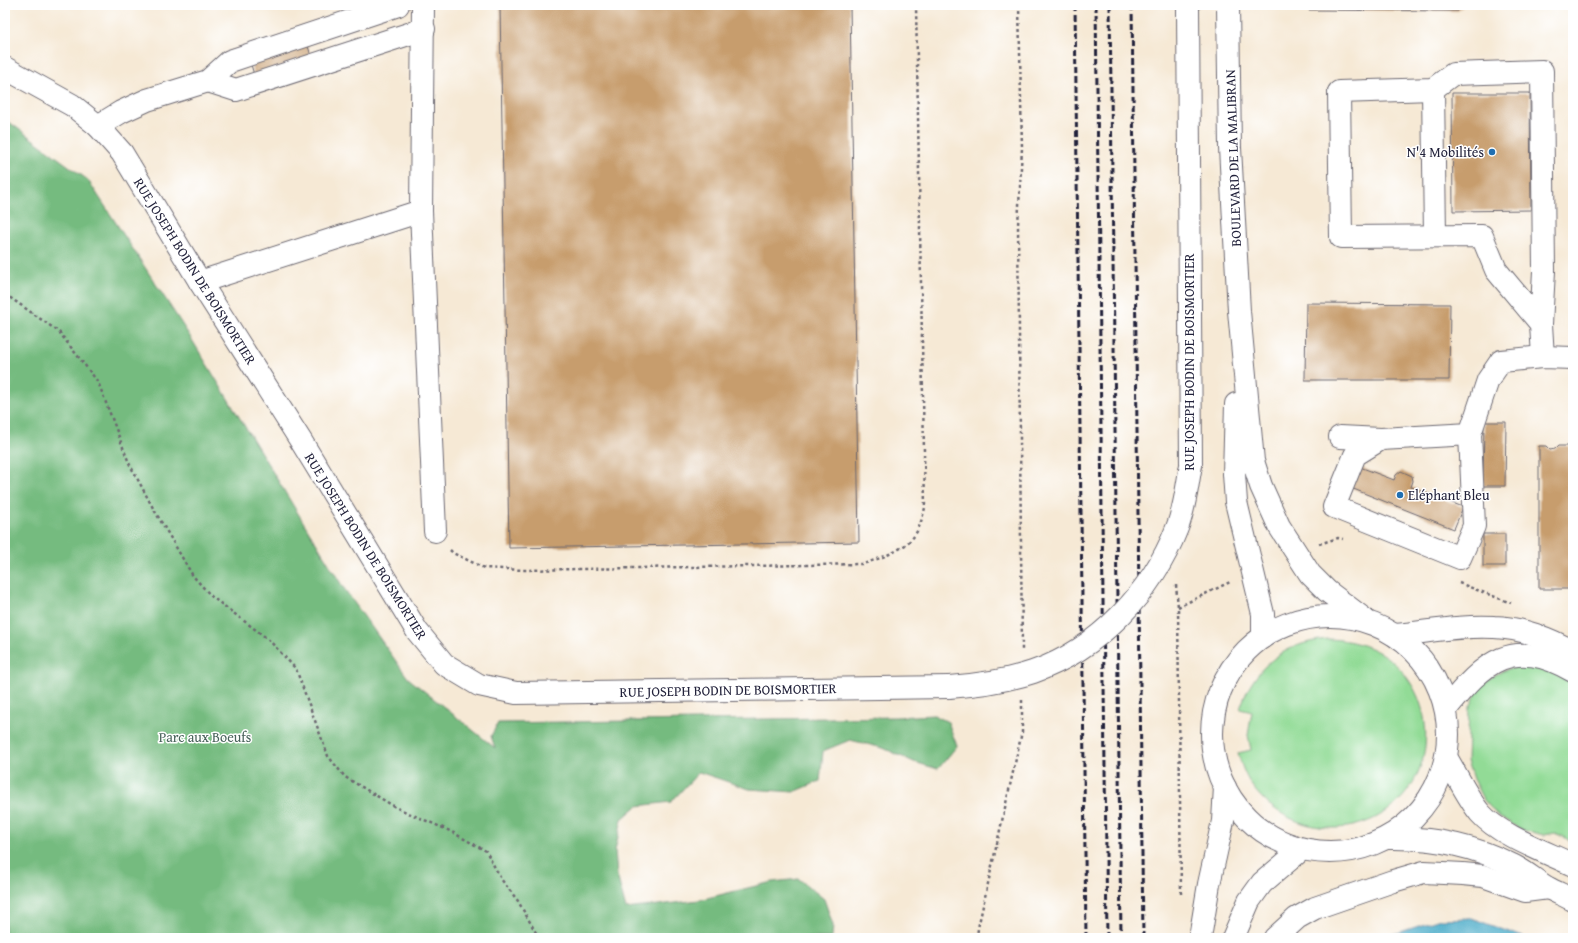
<svg xmlns="http://www.w3.org/2000/svg" width="1578" height="943" viewBox="0 0 1578 943" font-family="'Gentium Book Plus',serif">
  <style>
    .green { fill: #92db96; stroke: #5a7e68 }
    .forest { fill: #75bb7f; stroke: #4c6e5d }
    .water { fill: #49abc8; stroke: #366682 }
    .building { fill: #c79d6d }
    .lines { fill: none; stroke-linecap: round; stroke-linejoin: round }
    .minor-casing { stroke: #6c6871; stroke-width: 24 }
    .major-casing { stroke: #6c6871; stroke-width: 24 }
    .highway-casing { stroke: #6c6871; stroke-width: 24 }
    .path { stroke: #6c6871; stroke-width: 2.5; stroke-dasharray: 3 3; stroke-linecap: butt }
    .minor { stroke: #fff; stroke-width: 22 }
    .major { stroke: #fff; stroke-width: 22 }
    .highway { stroke: #fff; stroke-width: 22 }
    .rail { stroke: #22223b; stroke-width: 3; stroke-dasharray: 6 3; stroke-linecap: butt }
    .minor-bridge-casing { stroke: #6c6871; stroke-width: 24; stroke-linecap: butt }
    .minor-bridge { stroke: #fff; stroke-width: 22 }
    .poi-dot { fill: #1f6fb2; stroke: #fff; stroke-width: 1.5 }
    .labels { text-anchor: middle; stroke-width: 3; stroke-linejoin: round; paint-order: stroke }
    .poi-label { font-size: 14px; fill: #22223b; stroke: #fff; text-anchor: end }
    .street-label { font-size: 14px; fill: #22223b; stroke: #fff }
    .park-label { font-size: 14px; fill: #49635b; stroke: #fff }
  </style>
  <rect width="100%" height="100%" fill="#fff"/>
  <filter id="ink" filterUnits="userSpaceOnUse"><feTurbulence type="fractalNoise" baseFrequency=".025" numOctaves="2"/><feDisplacementMap in="SourceGraphic" scale="8" xChannelSelector="R" yChannelSelector="G"/><feConvolveMatrix kernelMatrix="1 2 1 2 8 2 1 2 1" color-interpolation-filters="sRGB"/></filter>
  <filter id="wash" filterUnits="userSpaceOnUse"><feTurbulence type="fractalNoise" baseFrequency=".012" numOctaves="4" result="noise"/><feDisplacementMap in="SourceGraphic" scale="16" xChannelSelector="R" yChannelSelector="G"/><feGaussianBlur stdDeviation="0.9" result="paint"/><feColorMatrix in="noise" values="0 0 0 0 0 0 0 0 0 0 0 0 0 0 0 0 0 1.4 0 .05"/><feComposite in="paint" operator="in"/></filter>
  <g filter="url(#wash)">
    <rect width="100%" height="100%" fill="#f6e9d5"/>
    <g class="green">
      <path d="M1328,639C1361,640 1392,653 1410,682C1441,730 1425,796 1371,820C1329,839 1278,823 1252,786C1245,776 1241,764 1238,753L1251,750L1248,735L1252,712L1240,709C1254,666 1284,643 1328,639Z"/>
      <path d="M1525,666C1542,669 1559,673 1573,685V842L1555,833L1544,835L1522,830L1497,815L1483,799L1473,779L1467,761L1469,709L1476,694L1483,684L1495,675L1508,669Z"/>
    </g>
    <path class="forest" d="M5,119L88,180L189,335L343,587L408,678L495,748L491,736L498,723L896,717L934,715L948,722L957,746L938,769L914,762L883,748L850,740L823,751L820,781L794,792L749,789L699,772L671,802L637,806L622,819L615,850L617,875L626,909L699,900L772,882L799,879L824,899L833,925L832,938H5Z"/>
    <path class="water" d="M1471,918L1526,938H1382L1440,919Z"/>
    <g id="blocks">
      <g class="building">
        <path d="M500,5H850L859,542L509,548Z"/>
        <path d="M1308,5H1464L1458,11L1308,10Z"/>
        <path d="M307,43L311,56L254,75L250,61Z"/>
        <path d="M1452,93H1530L1531,210L1453,211Z"/>
        <path d="M1306,303L1450,304L1449,380H1305Z"/>
        <path d="M1484,422H1506L1505,486H1483Z"/>
        <path d="M1539,446H1546L1550,450L1555,449L1558,446H1569L1573,449V589H1539Z"/>
        <path d="M1360,467L1394,480L1396,475L1401,471L1412,476L1413,481L1411,487L1463,507L1454,529L1351,488Z"/>
        <rect x="1483" y="534" width="22" height="32"/>
      </g>
    </g>
  </g>
  <g filter="url(#ink)">
    <use href="#blocks" fill-opacity="0" stroke="#6c6871" stroke-width="1"/>
    <g class="lines">
      <defs>
        <g id="minor">
          <path d="M423,5L421,211L435,531"/>
          <path d="M1188,5L1191,465"/>
          <path d="M5,68L72,105L98,126L122,153L200,282L301,441L417,631L444,664L479,685L516,693L949,687"/>
          <path d="M208,81L236,90L424,29"/>
          <path d="M1433,89L1435,236"/>
          <path d="M98,126L121,112L147,100L208,81L230,61L398,5"/>
          <path d="M200,282L421,211"/>
          <path d="M1541,324L1496,270L1482,236L1341,237L1339,92L1433,89L1453,74L1542,71L1544,271L1541,324L1543,357"/>
          <path d="M1470,434L1381,439L1355,455L1334,507L1460,558L1474,526L1470,434L1488,380L1501,361L1543,357L1573,358"/>
          <path d="M1340,437L1381,439"/>
          <path d="M1395,635C1428,632 1461,625 1494,627C1521,628 1550,638 1573,652"/>
          <path d="M1446,709C1485,661 1512,636 1573,671"/>
        </g>
        <g id="major">
          <path d="M1228,5L1230,148L1239,311L1253,461L1261,486L1279,526L1310,574L1327,591L1364,619"/>
          <path d="M1236,404L1234,474L1236,502L1263,614V637"/>
          <circle cx="1330" cy="734" r="118"/>
          <path d="M1200,938L1209,884L1223,821L1225,787"/>
          <path d="M1233,938L1249,901L1262,883L1302,849"/>
        </g>
        <g id="highway">
          <path d="M1446,757C1456,773 1468,799 1480,813C1499,835 1546,852 1573,865"/>
          <path d="M1387,838C1431,837 1473,845 1512,865C1525,871 1536,881 1548,888C1556,892 1565,896 1573,900"/>
          <path d="M1275,938L1297,918L1315,908L1393,881L1424,872L1463,874L1483,876L1525,891L1548,888"/>
        </g>
      </defs>
      <use href="#minor" class="minor-casing"/>
      <use href="#major" class="major-casing"/>
      <use href="#highway" class="highway-casing"/>
      <g class="path">
        <path d="M1019,5L1022,148L1018,225L1022,651"/>
        <path d="M5,294L59,332L98,382L129,463L153,508L193,576L212,597L268,639L296,669L328,756L345,777L397,808L450,831L486,851L501,879L518,901L539,938"/>
        <path d="M1319,544L1338,538L1343,539"/>
        <path d="M450,550L453,553L484,568L523,570L863,564C881,558 910,549 918,529C921,523 923,515 925,508L916,5"/>
        <path d="M1459,583L1511,603"/>
        <path d="M1176,585L1178,607L1181,894"/>
        <path d="M1178,607L1230,582"/>
        <path d="M977,938L978,928L1022,732V700"/>
      </g>
      <use href="#minor" class="minor"/>
      <use href="#major" class="major"/>
      <use href="#highway" class="highway"/>
      <g class="rail">
        <path d="M1075,5L1086,938"/>
        <path d="M1096,5L1107,938"/>
        <path d="M1110,5L1121,938"/>
        <path d="M1132,5L1143,938"/>
      </g>
      <defs>
        <path id="minor-bridge" d="M949,687C978,685 1006,681 1033,672C1099,649 1152,592 1177,528C1185,508 1187,486 1191,465"/>
      </defs>
      <use href="#minor-bridge" class="minor-bridge-casing"/>
      <use href="#minor-bridge" class="minor-bridge"/>
    </g>
  </g>
  <g class="poi-dot">
    <circle cx="1492" cy="152" r="4"/>
    <circle cx="1400" cy="495" r="4"/>
  </g>
  <g class="labels">
    <g class="poi-label">
      <text x="1484" y="157">N'4 Mobilités</text>
      <text x="1408" y="500" text-anchor="start">Eléphant Bleu</text>
    </g>
    <g class="street-label">
      <text transform="translate(1233 158) rotate(-92)" y="5">BOULEVARD DE LA MALIBRAN</text>
      <text transform="translate(195 271) rotate(58)" y="5">RUE JOSEPH BODIN DE BOISMORTIER</text>
      <text transform="translate(1189 362) rotate(-90)" y="5">RUE JOSEPH BODIN DE BOISMORTIER</text>
      <text transform="translate(366 546) rotate(58)" y="5">RUE JOSEPH BODIN DE BOISMORTIER</text>
      <text transform="translate(728 690) rotate(-1)" y="5">RUE JOSEPH BODIN DE BOISMORTIER</text>
    </g>
    <g class="park-label">
      <text x="205" y="742">Parc aux Boeufs</text>
    </g>
  </g>
  <rect width="1578" height="943" fill="none" stroke="#fff" stroke-width="20"/>
</svg>
